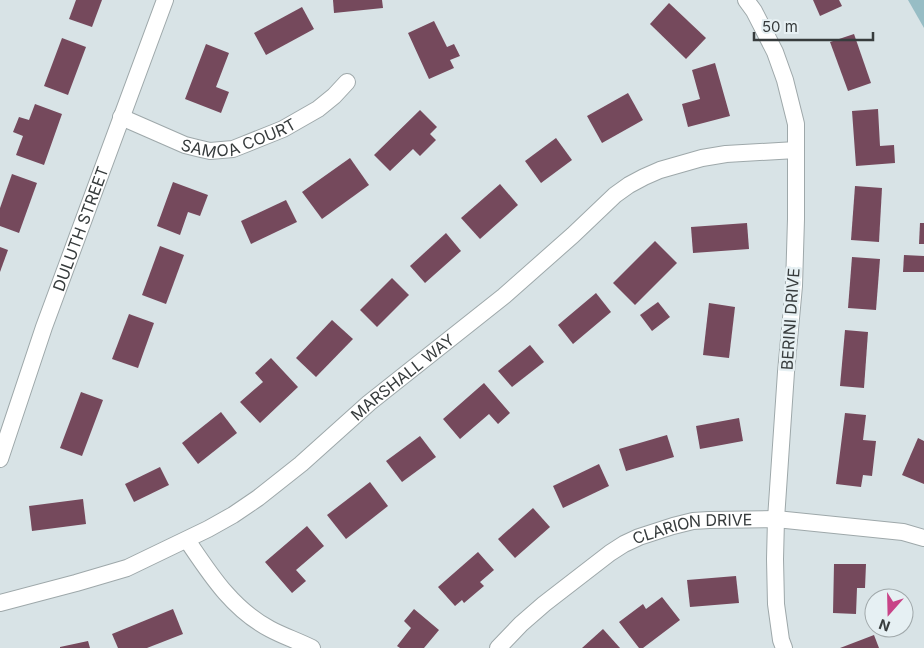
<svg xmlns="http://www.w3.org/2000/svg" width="924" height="648" viewBox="0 0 924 648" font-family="Inter,sans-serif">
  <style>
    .green { fill: #97bdc5 }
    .building { fill: #75495c }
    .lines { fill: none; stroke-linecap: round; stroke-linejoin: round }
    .minor-casing { stroke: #9ea8aa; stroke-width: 18 }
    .minor { stroke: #fff; stroke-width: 16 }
    .labels { text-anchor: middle; stroke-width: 5; stroke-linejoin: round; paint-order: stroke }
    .street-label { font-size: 16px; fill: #373c3d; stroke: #e6f0f3 }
  </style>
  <rect width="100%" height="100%" fill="#d8e3e6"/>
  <path class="green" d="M908,0H924V28Z"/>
  <g class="building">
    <path d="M76,0H102L92,27L69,19Z"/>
    <path d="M333,0H382L383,8L334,13Z"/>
    <path d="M813,0H839L842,6L820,16Z"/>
    <path d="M669,3L706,38L686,59L650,24Z"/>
    <path d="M302,7L314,29L266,55L254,33Z"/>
    <path d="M434,21L447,47L454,44L460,56L450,60L454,68L429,79L408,33Z"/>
    <path d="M854,34L871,83L848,91L830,42Z"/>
    <path d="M62,38L86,47L68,95L44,86Z"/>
    <path d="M206,44L229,53L216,87L229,92L221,113L185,99Z"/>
    <path d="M715,63L730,116L688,127L682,104L700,99L692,70Z"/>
    <path d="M628,93L643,120L602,143L587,116Z"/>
    <path d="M35,104L62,114L44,165L16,155L23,136L13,132L19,117L29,120Z"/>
    <path d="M878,109L880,146L894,145L895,163L856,166L852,111Z"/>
    <path d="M420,110L437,127L430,134L436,140L420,156L413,149L390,171L374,155Z"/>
    <path d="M556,138L572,160L541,183L525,161Z"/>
    <path d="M350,158L369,185L322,219L302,192Z"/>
    <path d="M12,174L37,183L19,233L0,226V208Z"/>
    <path d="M173,182L208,195L200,216L188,212L180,235L157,226Z"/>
    <path d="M500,184L518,205L480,239L461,218Z"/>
    <path d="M855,186L882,188L879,242L851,240Z"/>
    <path d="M286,200L297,222L251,244L241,221Z"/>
    <path d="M747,223L749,249L693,253L691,227Z"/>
    <path d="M920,223H924V244H919Z"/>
    <path d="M446,233L461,251L425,283L410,266Z"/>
    <path d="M655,241L677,263L635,305L613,283Z"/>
    <path d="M160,246L184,255L166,304L142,295Z"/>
    <path d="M0,247L8,250L0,272Z"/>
    <path d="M904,255L924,256V272H903Z"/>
    <path d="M852,257L880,259L876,310L848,308Z"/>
    <path d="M392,278L409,295L377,327L360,310Z"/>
    <path d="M596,293L611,312L573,344L558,325Z"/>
    <path d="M658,302L670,317L652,331L640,315Z"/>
    <path d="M709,303L735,307L729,358L703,355Z"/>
    <path d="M129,314L154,323L138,368L112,359Z"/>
    <path d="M332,320L353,339L316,377L296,358Z"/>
    <path d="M845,330L868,332L864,388L840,386Z"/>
    <path d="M530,345L544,362L512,387L498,371Z"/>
    <path d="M271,358L298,387L260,423L240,402L263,382L255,373Z"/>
    <path d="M484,383L510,413L498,424L489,414L460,439L443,419Z"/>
    <path d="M81,392L103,400L82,456L60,448Z"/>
    <path d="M221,412L237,433L198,464L182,443Z"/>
    <path d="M845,413L866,415L863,440L876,441L872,476L863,475L861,487L836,484Z"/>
    <path d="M739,418L743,441L700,449L696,426Z"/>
    <path d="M667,435L674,457L626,471L619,449Z"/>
    <path d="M420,436L436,457L402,482L386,461Z"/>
    <path d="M918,438L924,441V484L902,475Z"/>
    <path d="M599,464L609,486L563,508L553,486Z"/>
    <path d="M160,467L169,485L134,502L125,484Z"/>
    <path d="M370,482L388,506L346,539L327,515Z"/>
    <path d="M83,499L86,524L32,531L29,506Z"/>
    <path d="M533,508L550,527L515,558L498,539Z"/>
    <path d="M307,526L324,546L296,570L306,581L292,593L265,562Z"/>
    <path d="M478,552L494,570L480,582L484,586L464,603L462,600L455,606L438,587Z"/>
    <path d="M834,564H866L865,588H857L856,614L833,613Z"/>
    <path d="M736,576L739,603L690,607L687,580Z"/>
    <path d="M662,597L680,620L643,648H639L619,622L643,604L646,609Z"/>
    <path d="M173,609L183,634L147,648H118L112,634Z"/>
    <path d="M414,609L439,630L424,648H400L397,646L411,628L404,621Z"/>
    <path d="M603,629L620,648H582Z"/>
    <path d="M874,635L879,648H840Z"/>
    <path d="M88,641L90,648H60V647Z"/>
  </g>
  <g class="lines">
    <defs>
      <g id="minor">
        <path d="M746,0L754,11L775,52L785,80L796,124V219L794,286L786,372L776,519L775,559L776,604L781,640L784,648"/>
        <path id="s1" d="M121,117L185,145L197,148L210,151L233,149L283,129L318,109L334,96L347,82"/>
        <path id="s2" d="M0,459L44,327L165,0"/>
        <path d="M187,540C210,574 232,609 270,629C283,636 298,641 312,648"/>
        <path id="s3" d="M0,603L76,583L127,568L208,529L233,515L258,498L301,464L369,403L504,296L573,235L615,195L629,185L644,177L660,170L702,158L726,154L796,150"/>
        <path id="s4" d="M498,648L521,624L544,604L610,553L624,544L639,537L673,526L693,521L709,520L776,519L903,532L924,538"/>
      </g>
    </defs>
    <use href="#minor" class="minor-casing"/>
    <use href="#minor" class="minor"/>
  </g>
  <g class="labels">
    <g class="street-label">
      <text dy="6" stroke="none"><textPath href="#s1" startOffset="126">SAMOA COURT</textPath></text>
      <text dy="6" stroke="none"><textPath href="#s2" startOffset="244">DULUTH STREET</textPath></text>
      <text transform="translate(790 319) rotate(-86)" y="6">BERINI DRIVE</text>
      <text dy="6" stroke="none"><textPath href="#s3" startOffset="469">MARSHALL WAY</textPath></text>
      <text dy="6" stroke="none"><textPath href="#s4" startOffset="235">CLARION DRIVE</textPath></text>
    </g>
  </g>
  <g transform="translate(889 613) rotate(200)"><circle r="24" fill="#e6f0f3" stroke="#a0a8aa"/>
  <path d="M0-4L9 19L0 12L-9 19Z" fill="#c84387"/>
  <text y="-8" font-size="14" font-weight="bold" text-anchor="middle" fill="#373c3d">N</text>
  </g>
  <path d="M754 32v8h119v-8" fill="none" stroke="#373c3d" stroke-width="2.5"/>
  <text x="762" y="32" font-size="15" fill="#373c3d" stroke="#e6f0f3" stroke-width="4" paint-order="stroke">50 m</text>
</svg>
